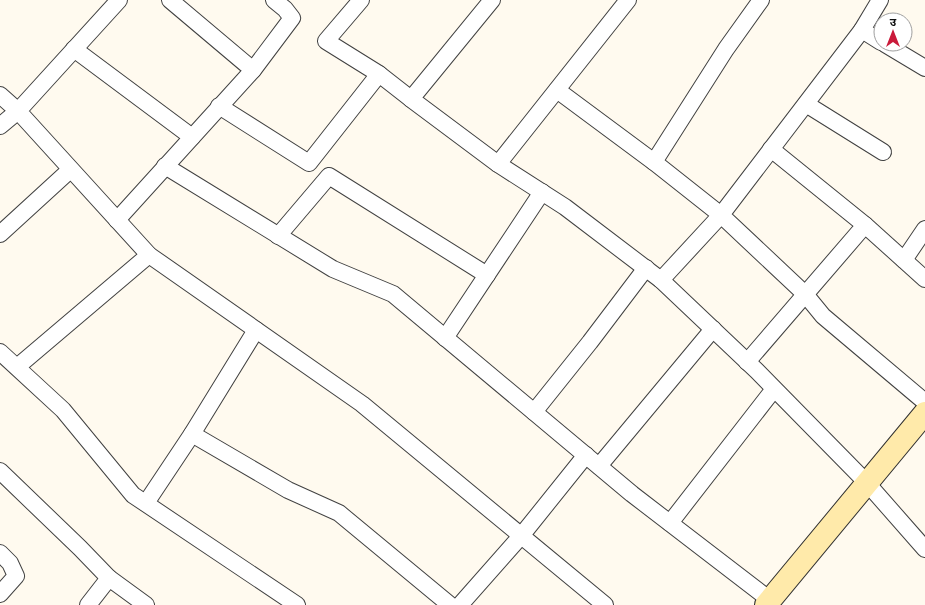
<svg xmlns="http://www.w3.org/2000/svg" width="925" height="605" viewBox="0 0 925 605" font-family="'Roboto Serif','Noto Sans Devanagari',serif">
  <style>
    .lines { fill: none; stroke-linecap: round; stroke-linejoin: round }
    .street-casing { stroke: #414141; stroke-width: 18 }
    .secondary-casing { stroke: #303030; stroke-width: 24 }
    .street { stroke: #fff; stroke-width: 16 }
    .secondary { stroke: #ffeaaa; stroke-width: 22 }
  </style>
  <rect width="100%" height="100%" fill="#fffaef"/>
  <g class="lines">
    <defs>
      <g id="street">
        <path d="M119,0L18,111L149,255L362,404L605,605"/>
        <path d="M361,0L326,41L379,74"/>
        <path d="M492,0L411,99L498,164L565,207L661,280L757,371L867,483L925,549"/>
        <path d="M862,30L880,0"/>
        <path d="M881,42L862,30L721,215L805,294L823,316L925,402"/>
        <path d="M885,44L925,68"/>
        <path d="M74,49L192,137"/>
        <path d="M253,70L292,18L285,9L274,0"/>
        <path d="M557,90L654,162"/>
        <path d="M0,95L18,111L0,126"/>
        <path d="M806,104L883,152"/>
        <path d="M219,106L309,163L379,74L411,99"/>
        <path d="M498,164L628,0"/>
        <path d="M165,166L333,269L393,294L632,494L770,600"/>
        <path d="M117,220L253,70L170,0"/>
        <path d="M865,225L925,279"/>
        <path d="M0,234L70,170"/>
        <path d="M278,236L329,176L487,275"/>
        <path d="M904,260L925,229"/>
        <path d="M661,280L721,215L654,162L726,49L761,0"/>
        <path d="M445,338L542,192"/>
        <path d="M0,352L63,410L133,495L297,605"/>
        <path d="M747,362L865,225L771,149"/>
        <path d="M17,367L149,255"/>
        <path d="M534,412L590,342L646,268"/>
        <path d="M192,434L288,490L339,513L450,605"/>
        <path d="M599,466L713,329"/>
        <path d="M0,471L80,548L109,578"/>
        <path d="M146,503L192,434L256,330"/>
        <path d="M670,523L774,389"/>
        <path d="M0,553L10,563L16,576L0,594"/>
        <path d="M88,605L109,578L146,605"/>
        <path d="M460,605L521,536L586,455"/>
      </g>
      <path id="secondary" d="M766,605L925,413"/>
    </defs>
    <use href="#street" class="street-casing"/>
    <use href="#secondary" class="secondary-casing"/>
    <use href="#street" class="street"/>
    <use href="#secondary" class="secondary"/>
  </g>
  <g transform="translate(893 32)"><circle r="19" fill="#ffffff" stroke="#9f9f9f"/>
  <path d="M0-3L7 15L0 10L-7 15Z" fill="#ca1a3a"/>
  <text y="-6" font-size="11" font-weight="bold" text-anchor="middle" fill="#0e0e0e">उ</text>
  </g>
</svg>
